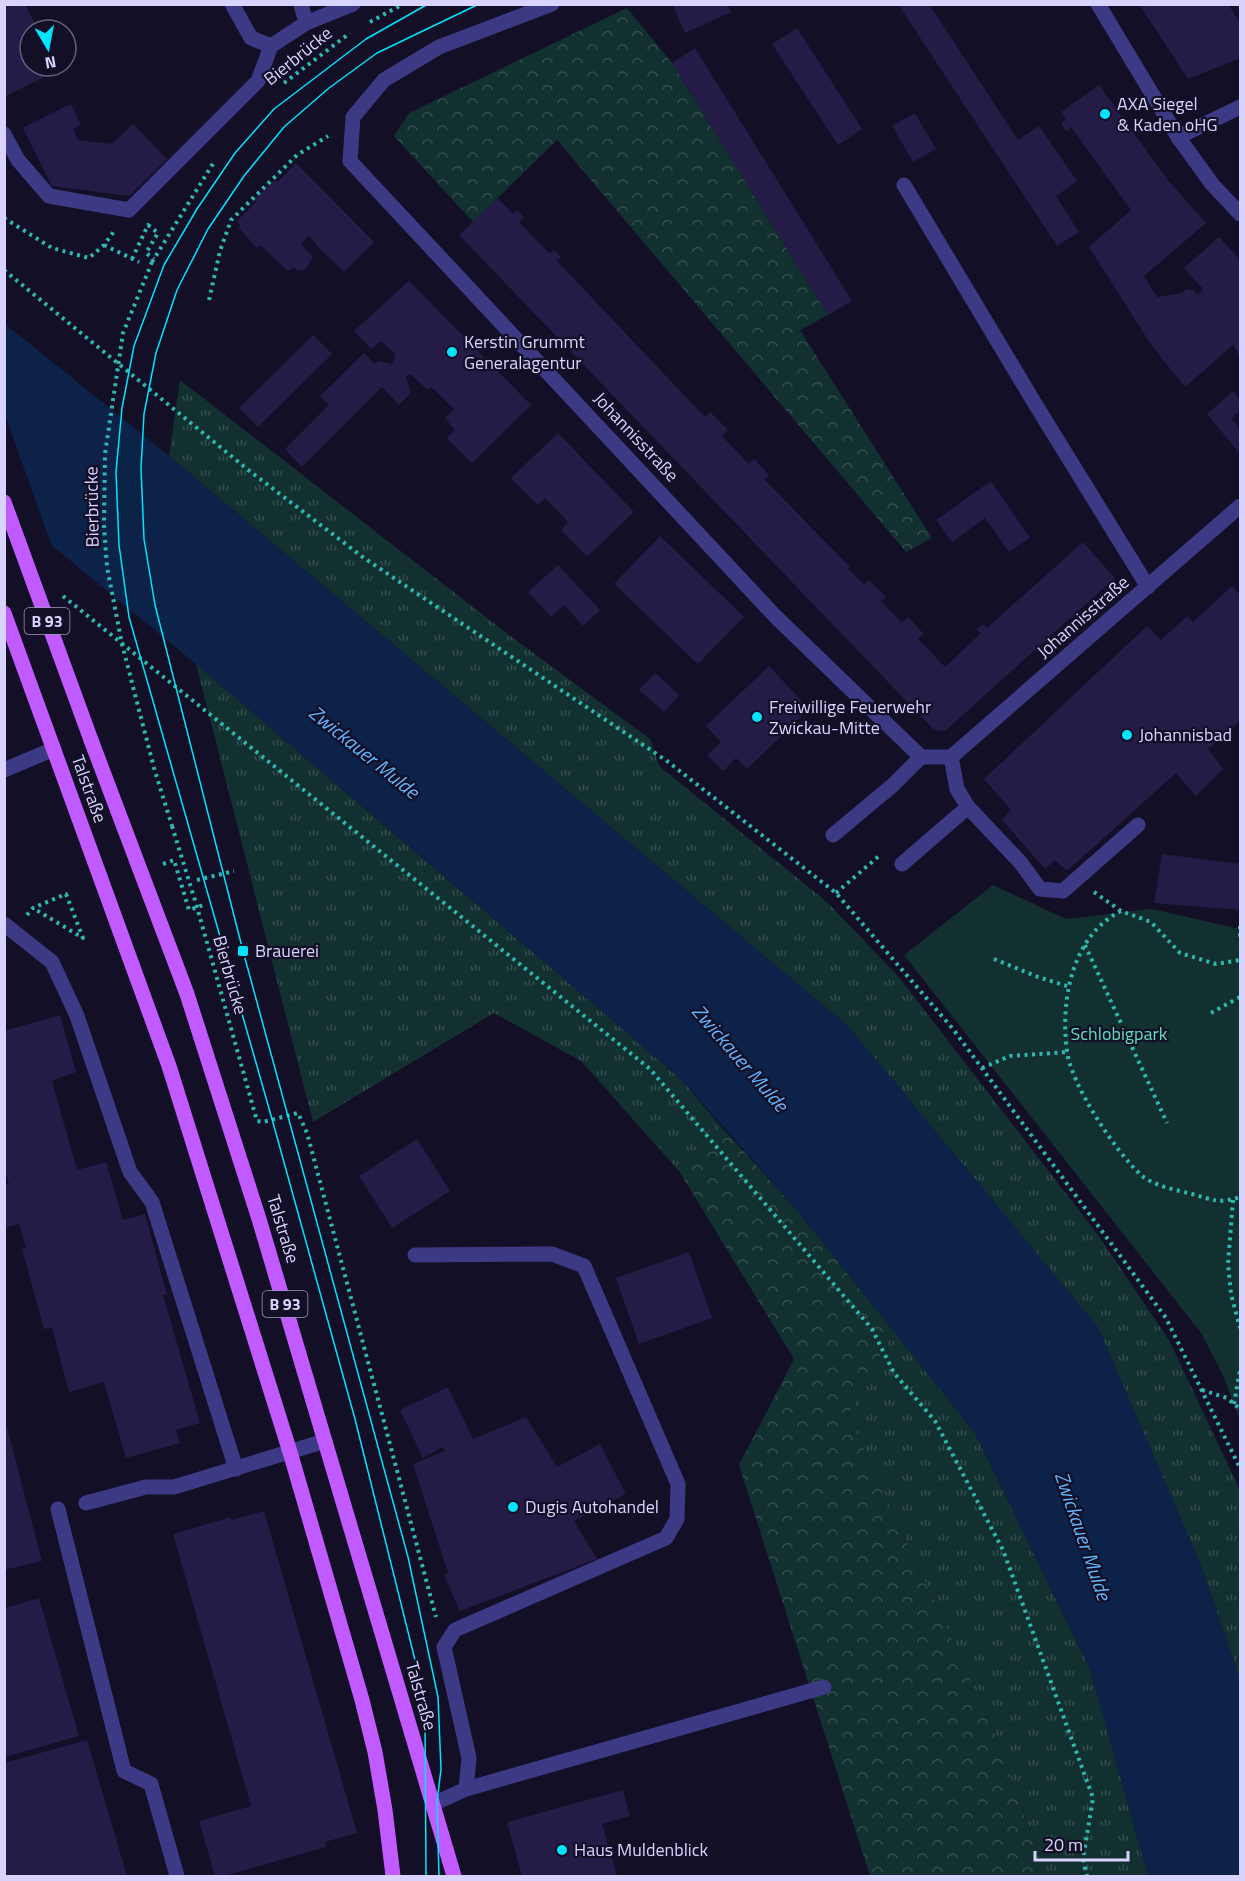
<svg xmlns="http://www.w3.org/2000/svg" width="1245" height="1881" viewBox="0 0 1245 1881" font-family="'Titillium Web',sans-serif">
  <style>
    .grass { fill: url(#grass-tufts) }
    .forest { fill: url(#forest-crowns) }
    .park { fill: #12302f }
    .water { fill: #0c2248 }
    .pier { fill: #130f26 }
    .building { fill: #241b47 }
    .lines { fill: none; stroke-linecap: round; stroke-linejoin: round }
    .path { stroke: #2fb8b0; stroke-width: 4; stroke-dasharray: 3 4.5; stroke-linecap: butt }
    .lane { stroke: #3d3a85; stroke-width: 15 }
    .street { stroke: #3d3a85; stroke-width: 15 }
    .primary { stroke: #c25bff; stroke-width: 15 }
    .tram { stroke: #00e5ff; stroke-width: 1.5 }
    .path-bridge { stroke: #2fb8b0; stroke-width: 4; stroke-dasharray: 3 4.5; stroke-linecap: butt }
    .primary-bridge { stroke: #c25bff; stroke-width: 15 }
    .poi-dot { fill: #00e5ff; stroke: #130f26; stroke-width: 2 }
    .labels { text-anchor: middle; stroke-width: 4.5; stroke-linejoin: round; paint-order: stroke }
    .shield { fill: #130f26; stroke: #9e99be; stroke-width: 1.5 }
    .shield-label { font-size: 16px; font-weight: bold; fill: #d9d4ff }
    .street-label { font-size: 18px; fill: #d9d4ff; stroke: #130f26 }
    .poi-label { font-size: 18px; fill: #d9d4ff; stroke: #130f26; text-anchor: start }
    .park-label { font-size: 18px; fill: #5fe0c0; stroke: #130f26 }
    .water-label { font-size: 20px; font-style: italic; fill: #62b6ff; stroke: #130f26 }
  </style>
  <defs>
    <pattern id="grass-tufts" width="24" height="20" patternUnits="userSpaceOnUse" patternTransform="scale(1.5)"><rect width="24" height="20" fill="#12302f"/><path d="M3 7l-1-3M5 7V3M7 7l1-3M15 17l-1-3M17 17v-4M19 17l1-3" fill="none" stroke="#344d4e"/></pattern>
    <pattern id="forest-crowns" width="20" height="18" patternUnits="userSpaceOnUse" patternTransform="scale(1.5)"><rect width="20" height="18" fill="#12302f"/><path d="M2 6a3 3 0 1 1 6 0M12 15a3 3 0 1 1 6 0" fill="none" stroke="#344d4e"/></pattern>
  </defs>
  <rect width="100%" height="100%" fill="#130f26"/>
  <g class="grass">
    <path d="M180,380L509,635L650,739L659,766L827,902L898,976L1098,1235L1169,1340L1240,1490V1679L1199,1560L849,1027L169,456Z"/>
    <path d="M196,664L682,1080L717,1122L679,1171L581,1061L494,1013L313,1122Z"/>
    <path d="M894,1331L975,1433L1090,1669L1148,1876H1046L992,1726L848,1415Z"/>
  </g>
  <g class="forest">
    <path d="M627,8L672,63L828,315L800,330L932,538L906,552L557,140L473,222L394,136L409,113Z"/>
    <path d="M717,1122L795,1208L894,1331L848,1415L992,1726L1046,1876H870L739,1465L794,1359L679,1171Z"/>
  </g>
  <path class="park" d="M993,885L1066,919L1152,909L1240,929V1420L1222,1373L1201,1333L904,955Z"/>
  <path class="water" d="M4,323L169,456L849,1027L1098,1327L1199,1560L1240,1679V1876H1148L1090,1669L975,1433L795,1208L682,1080L196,664L5,507Z"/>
  <path class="pier" d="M5,415L54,552L4,511Z"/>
  <g class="building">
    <path d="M4,4H25L38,30H30V66H54L56,71L4,97Z"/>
    <path d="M672,4H727L731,12L685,33Z"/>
    <path d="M898,4H929L1018,140L1039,126L1077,181L1056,196L1079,232L1057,246Z"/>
    <path d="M1139,4H1228L1240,23V58L1188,79Z"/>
    <path d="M797,28L862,129L838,145L772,44Z"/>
    <path d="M695,48L852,301L828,315L672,63Z"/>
    <path d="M1099,85L1167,179L1206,223L1144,276L1157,297L1182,293L1187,289L1193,290L1197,295L1203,289L1184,268L1219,237L1240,260V357L1233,345L1185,387L1152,346L1089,247L1131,210L1071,127L1066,131L1061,123L1066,120L1061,112Z"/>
    <path d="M71,104L81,125L73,129L78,140L112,144L133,124L167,159L129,196L52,186L23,128Z"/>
    <path d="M915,113L936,149L913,162L892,126Z"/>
    <path d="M296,163L374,242L344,272L317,246L309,235L301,244L313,257L305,270L298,271L294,267L288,271L260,245L257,248L238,227L240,225L237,221L256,202L254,200L275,180L278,182Z"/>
    <path d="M498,198L513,214L517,210L524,217L519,222L549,253L554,250L561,257L557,261L705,417L710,412L728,430L722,436L749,464L754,459L769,475L764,479L850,567L848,569L864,585L869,580L886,597L881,601L902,623L908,617L924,634L918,639L945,667L981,633L977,629L984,624L987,628L1083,542L1115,578L945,731L934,730L459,235Z"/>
    <path d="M409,281L531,405L472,463L447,438L455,430L445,418L454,409L431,387L428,390L410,374L406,377L411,393L399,405L382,387L302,467L285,449L329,405L320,396L364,353L375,364L378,361L393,364L395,354L381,341L371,349L354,331Z"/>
    <path d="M313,335L332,354L258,427L239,408Z"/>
    <path d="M1233,391L1240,400V410L1231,418L1240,429V454L1207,414Z"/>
    <path d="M558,433L634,512L587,557L561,530L568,522L545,498L538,505L511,478Z"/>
    <path d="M991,481L1030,538L1009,552L985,518L952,542L936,520Z"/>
    <path d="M660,536L744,617L698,664L614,584Z"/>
    <path d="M558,565L600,610L583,626L564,605L551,617L528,592Z"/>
    <path d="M1232,586L1240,595V721L1208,749L1223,769L1196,796L1176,773L1067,871L1055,860L1045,869L1002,820L1011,810L984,779L1147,626L1161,640L1187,616L1193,622Z"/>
    <path d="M769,666L809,709L747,769L736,758L723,771L707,755L721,742L706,726Z"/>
    <path d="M655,673L679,695L664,712L639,690Z"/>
    <path d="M1162,854L1240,864V910L1154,903Z"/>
    <path d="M60,1015L76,1072L52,1081L77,1170L106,1162L123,1220L145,1214L167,1295H163L200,1423L176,1430L180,1443L126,1458L104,1382L69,1392L52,1328L44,1329L22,1249L26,1248L19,1224L4,1228V1185L9,1184L4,1167V1031Z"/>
    <path d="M417,1139L450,1191L392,1228L359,1176Z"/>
    <path d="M689,1252L712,1318L639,1344L616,1278Z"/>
    <path d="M448,1387L473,1439L526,1417L557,1467L600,1444L626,1494L574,1521L597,1559L460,1611L444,1575L448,1573L413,1464L445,1451L443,1447L423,1458L400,1410Z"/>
    <path d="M4,1424H6L42,1561L4,1570Z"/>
    <path d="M264,1511L357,1833L325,1842L326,1847L224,1876H215L199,1821L251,1806L173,1534L231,1517V1520Z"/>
    <path d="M39,1598L79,1736L5,1757V1608Z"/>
    <path d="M87,1740L127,1876H4V1763Z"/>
    <path d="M623,1790L630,1816L602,1824L617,1876H522L507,1822Z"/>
  </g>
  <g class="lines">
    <g class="path">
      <path d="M370,22L403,4"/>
      <path d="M284,83L350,33"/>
      <path d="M4,218L52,248L89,258L104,245L115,230"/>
      <path d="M104,245L139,262"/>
      <path d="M132,259L148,225L158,233L146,253L154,259"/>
      <path d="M152,262L214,162"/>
      <path d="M4,270L247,469L364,558L667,761L836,893L953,1029L1166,1318L1240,1468"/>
      <path d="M209,300L220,251L231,220L297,155L328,136"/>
      <path d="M63,596L650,1069L872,1329L894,1373L935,1421L1003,1550L1093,1798L1083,1859L1087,1876"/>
      <path d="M172,826L197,907L257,1121L263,1122L298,1113L307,1133L436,1617"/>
      <path d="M163,864L174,860L189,910L203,905"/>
      <path d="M197,880L234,871"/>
      <path d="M1094,892L1121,911L1151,922L1180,953L1216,964L1240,960"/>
      <path d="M836,893L879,856"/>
      <path d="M1121,911C1072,935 1060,1001 1067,1051C1071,1085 1116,1152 1141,1175C1154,1186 1176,1190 1192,1194C1214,1200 1218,1204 1240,1197"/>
      <path d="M27,915L33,908L66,894L83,938L33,908"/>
      <path d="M1240,926V938"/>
      <path d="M1085,945L1167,1123"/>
      <path d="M994,959L1038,977L1067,986"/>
      <path d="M1211,1013L1240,997"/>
      <path d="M982,1068L1010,1056L1067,1052"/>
      <path d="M1233,1200L1228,1264L1231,1294L1240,1328"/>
      <path d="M1202,1390L1227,1398L1240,1409"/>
      <path d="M1234,1404L1240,1370"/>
    </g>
    <g class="lane">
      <path d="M306,23L353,4"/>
      <path d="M904,185L1037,407L1148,587"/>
      <path d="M129,210L258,81L271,46"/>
      <path d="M951,757L957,789L968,807L1020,862L1040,889L1063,891L1138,825"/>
      <path d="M833,835L893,785L921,757"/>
      <path d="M902,864L968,807"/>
      <path d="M4,924L52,962L77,1016L130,1172L152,1202L236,1469"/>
      <path d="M415,1255L552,1254L584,1266L678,1484L677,1519L666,1538L455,1630L444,1647L469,1758L466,1789"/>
      <path d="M86,1503L146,1487H174L325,1441"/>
      <path d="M58,1509L124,1771L151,1784L177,1876"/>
      <path d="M433,1804L466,1789L824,1687"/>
    </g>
    <g class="street">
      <path d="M232,4L251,38L271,46L306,23L301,4"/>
      <path d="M552,4L439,47L384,80L353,117L350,161L776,617L921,757H951L1240,506"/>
      <path d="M1098,4L1178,137L1212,184L1240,214"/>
      <path d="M4,134L18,160L49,196L129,210"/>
      <path d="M1178,137L1240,107"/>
      <path d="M4,770L54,749"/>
    </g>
    <g class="primary">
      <path d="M4,613L169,1066L290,1452L362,1700L375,1752L385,1810L393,1876"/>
      <path d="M91,740L187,994L259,1219L454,1876"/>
    </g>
    <g class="tram">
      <path d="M426,1876L425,1719L420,1680L355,1419L272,1119L129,617L119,545L116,472L122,408L134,346L164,265L197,209L235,153L274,109L366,39L428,4"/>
      <path d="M439,1876L437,1802L441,1769L438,1697L408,1557L243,951L155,605L144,539L141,468L144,414L156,353L177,290L208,229L244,176L284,127L329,88L377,53L479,4"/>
    </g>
    <path class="path-bridge" d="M152,262L123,333L105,454L104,526L107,567L122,644L154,768L172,826"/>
    <path class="primary-bridge" d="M4,502L91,740"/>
  </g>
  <g class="poi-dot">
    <circle cx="1105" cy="114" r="6"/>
    <circle cx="452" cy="352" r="6"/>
    <circle cx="757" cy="717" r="6"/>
    <circle cx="1127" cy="735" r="6"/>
    <rect x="237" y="945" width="12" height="12" rx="3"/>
    <circle cx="513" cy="1507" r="6"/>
    <circle cx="562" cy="1850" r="6"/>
  </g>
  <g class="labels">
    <g class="shield">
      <rect x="24.5" y="608" width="45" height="26" rx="4.5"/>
      <rect x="262.5" y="1291" width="45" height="26" rx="4.5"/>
    </g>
    <g class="shield-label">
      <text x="47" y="627">B 93</text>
      <text x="285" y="1310">B 93</text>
    </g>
    <g class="street-label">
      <text transform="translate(298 56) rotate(-39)" y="6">Bierbrücke</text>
      <text transform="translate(636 437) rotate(47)" y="6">Johannisstraße</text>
      <text transform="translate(92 507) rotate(-91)" y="6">Bierbrücke</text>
      <text transform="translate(1083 617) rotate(-41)" y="6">Johannisstraße</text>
      <text transform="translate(89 789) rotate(70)" y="6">Talstraße</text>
      <text transform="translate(230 975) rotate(74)" y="6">Bierbrücke</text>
      <text transform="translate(283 1229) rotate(73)" y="6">Talstraße</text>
      <text transform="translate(421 1696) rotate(74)" y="6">Talstraße</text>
    </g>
    <g class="poi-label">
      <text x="1117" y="110">AXA Siegel<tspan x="1117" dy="21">&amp; Kaden oHG</tspan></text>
      <text x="464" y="348">Kerstin Grummt<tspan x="464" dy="21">Generalagentur</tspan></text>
      <text x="769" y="713">Freiwillige Feuerwehr<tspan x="769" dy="21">Zwickau-Mitte</tspan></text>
      <text x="1139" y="741">Johannisbad</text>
      <text x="255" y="957">Brauerei</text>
      <text x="525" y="1513">Dugis Autohandel</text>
      <text x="574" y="1856">Haus Muldenblick</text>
    </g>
    <g class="park-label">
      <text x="1119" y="1040">Schlobigpark</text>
    </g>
    <g class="water-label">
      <text transform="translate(364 752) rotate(39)" y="7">Zwickauer Mulde</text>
      <text transform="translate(740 1058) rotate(49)" y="7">Zwickauer Mulde</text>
      <text transform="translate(1083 1536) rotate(71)" y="7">Zwickauer Mulde</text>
    </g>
  </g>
  <rect width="1245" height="1881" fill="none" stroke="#d9d4ff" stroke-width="12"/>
  <g transform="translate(48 48) rotate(170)"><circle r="28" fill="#130f26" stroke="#625e7d" stroke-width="1.5"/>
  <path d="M0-4.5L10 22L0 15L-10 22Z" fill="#00e5ff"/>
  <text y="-9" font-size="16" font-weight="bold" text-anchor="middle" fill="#d9d4ff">N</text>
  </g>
  <path d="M1035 1851v9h93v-9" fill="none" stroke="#d9d4ff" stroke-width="3"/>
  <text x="1044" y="1851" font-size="18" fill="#d9d4ff" stroke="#130f26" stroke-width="4.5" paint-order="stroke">20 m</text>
</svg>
